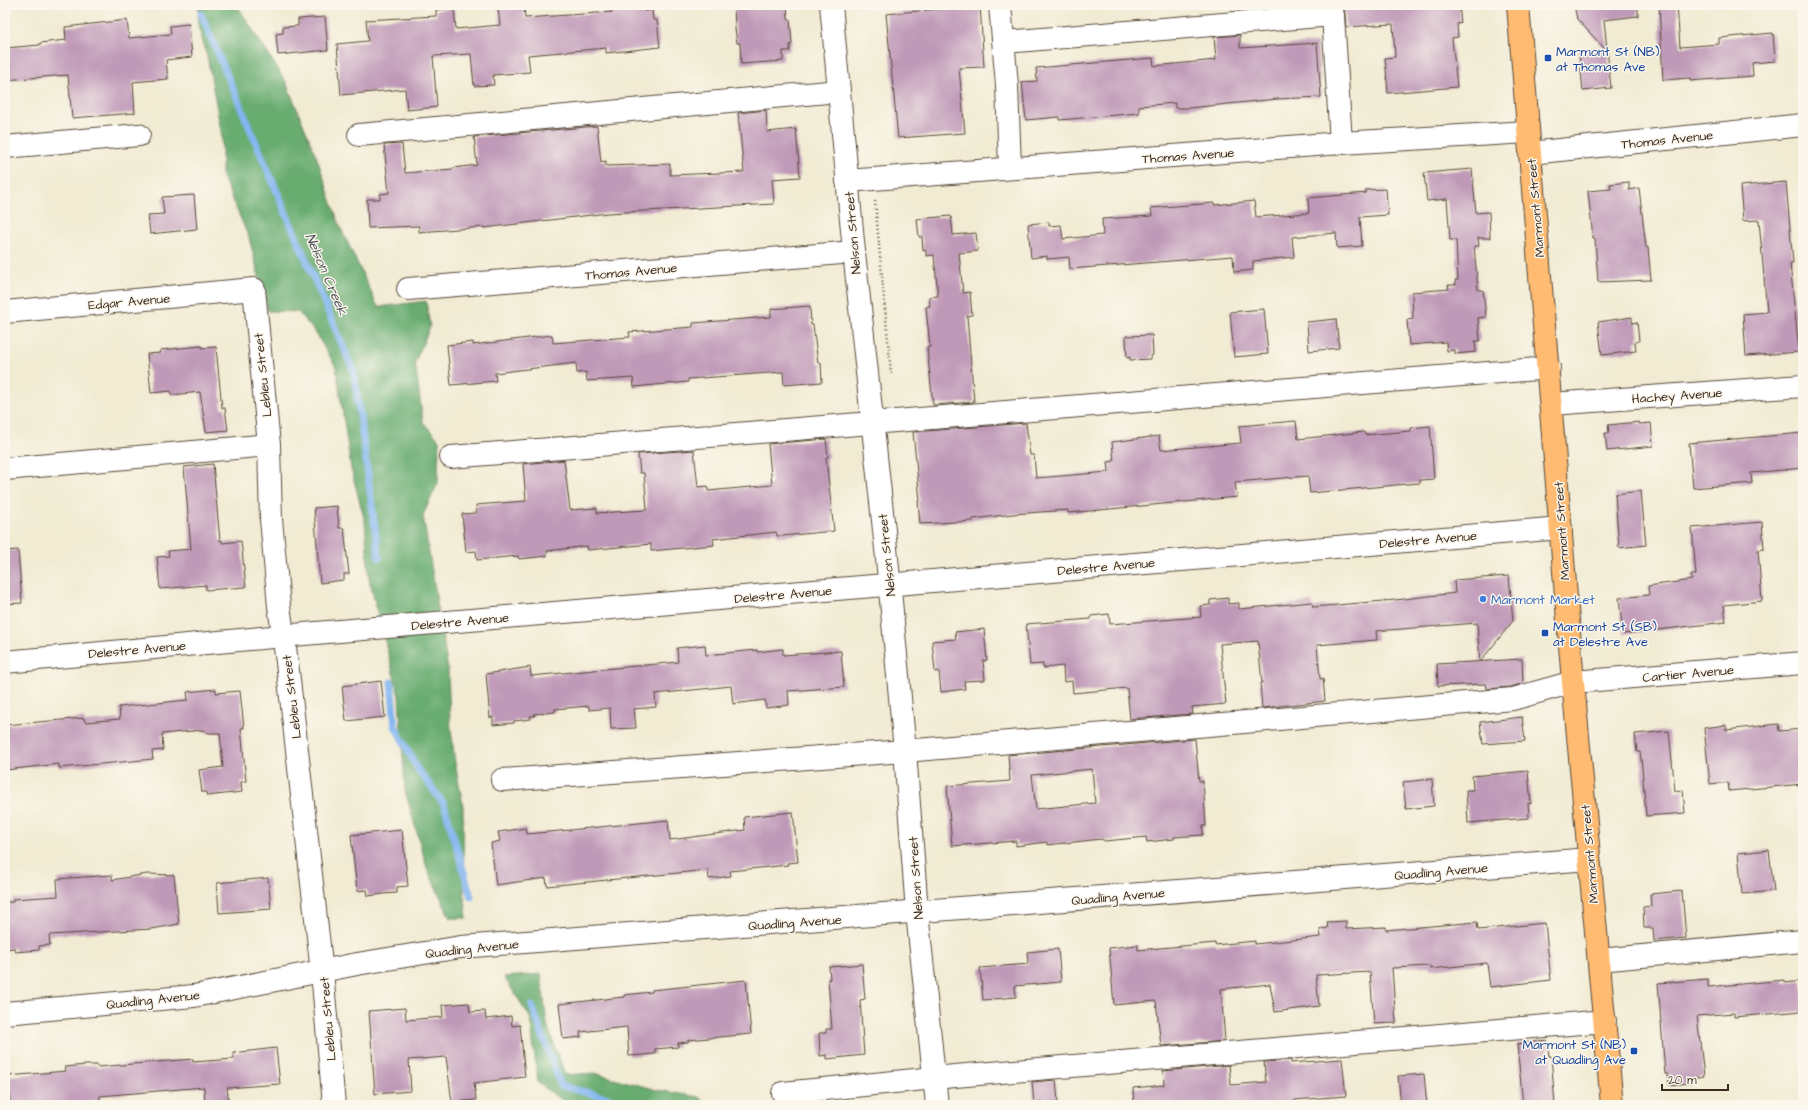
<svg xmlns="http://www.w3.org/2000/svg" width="1808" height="1110" viewBox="0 0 1808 1110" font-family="'Architects Daughter',sans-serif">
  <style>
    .forest { fill: #68ac70; stroke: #526b47 }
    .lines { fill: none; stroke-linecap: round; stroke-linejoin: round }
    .stream { stroke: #83b6f0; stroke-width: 7 }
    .building { fill: #bf99b8; fill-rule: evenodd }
    .minor-casing { stroke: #564739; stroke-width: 24 }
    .major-casing { stroke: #564739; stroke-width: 24 }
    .path { stroke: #564739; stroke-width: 2.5; stroke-dasharray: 1 3; stroke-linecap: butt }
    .minor { stroke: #fff; stroke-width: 22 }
    .major { stroke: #febb71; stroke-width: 22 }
    .transit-dot { fill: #1a4fb4; stroke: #fbf7ec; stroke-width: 1.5 }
    .shop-dot { fill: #3f7fe0; stroke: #fbf7ec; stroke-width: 1.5 }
    .labels { text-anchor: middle; stroke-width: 3; stroke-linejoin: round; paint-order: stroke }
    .transit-label { font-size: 13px; fill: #164399; stroke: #fbf7ec; text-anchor: start }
    .street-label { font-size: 13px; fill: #3b2a1e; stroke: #fbf7ec }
    .shop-label { font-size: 13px; fill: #366cbe; stroke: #fbf7ec; text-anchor: start }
    .water-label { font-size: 14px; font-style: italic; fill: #51545d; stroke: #fbf7ec }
  </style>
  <rect width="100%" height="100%" fill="#fbf7ec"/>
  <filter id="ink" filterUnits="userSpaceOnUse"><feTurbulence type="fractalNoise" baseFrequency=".025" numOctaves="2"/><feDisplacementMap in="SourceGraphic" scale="8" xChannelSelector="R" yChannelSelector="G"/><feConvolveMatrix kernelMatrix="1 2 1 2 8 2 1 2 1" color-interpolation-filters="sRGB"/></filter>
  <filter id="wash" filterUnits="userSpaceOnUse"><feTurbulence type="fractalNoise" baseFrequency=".012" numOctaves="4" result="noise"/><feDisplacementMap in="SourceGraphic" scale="16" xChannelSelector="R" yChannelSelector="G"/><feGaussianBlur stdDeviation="0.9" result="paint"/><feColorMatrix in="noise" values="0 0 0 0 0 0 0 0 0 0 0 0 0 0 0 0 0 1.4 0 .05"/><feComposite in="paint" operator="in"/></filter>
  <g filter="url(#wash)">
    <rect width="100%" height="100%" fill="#f1ebd3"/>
    <g class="forest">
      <path d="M199,5H237L286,82L317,158L339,224L378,307L426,301L430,327L415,362L423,422L439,440L438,483L423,515L448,670L450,720L455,763L463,805L464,890L467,918H450L427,868L405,791L399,696L369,579L365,522L351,469L336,367L315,332L298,312L268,311L249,238L222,175V137L208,61L198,24Z"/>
      <path d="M541,974L547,1024L565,1075L595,1073L657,1090L699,1097L706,1105H569L538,1083L530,1017L504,977Z"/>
    </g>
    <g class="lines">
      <g class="stream">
        <path d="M201,14L354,372L379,558"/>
        <path d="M391,682L395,726L418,770L444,804L471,897"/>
        <path d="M532,1006L561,1086L635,1105"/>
      </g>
    </g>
    <g id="blocks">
      <g class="building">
        <path d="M611,5H643L644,11L652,10L653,20H657L660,47L606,53V48L528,55L530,72L493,75L494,85L474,86L471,54L433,56L437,107L407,110L405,89L341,95L337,44L368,41L366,20L436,16V10L454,8L456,29L500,25L498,8L524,6L525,18L612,12Z"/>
        <path d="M734,5H787L788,19H790L792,44L790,45V51H783V61L741,64L740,43H737L735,28Z"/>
        <path d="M980,5L984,67L959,68L965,133L898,138L886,14Z"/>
        <path d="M1340,5H1459L1461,23L1457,24L1458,37L1452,38L1457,87L1388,93L1385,58L1395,57L1393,24L1346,27L1345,14L1344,8Z"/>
        <path d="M1574,5H1638V16L1604,20L1611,88L1583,91L1579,53L1606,50L1577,19Z"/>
        <path d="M1659,5H1677L1680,47L1719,44V38L1773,33L1775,61L1752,63L1753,76L1690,81V78L1663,80Z"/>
        <path d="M325,17L328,50L278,55L276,34L283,33V27L298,26V19Z"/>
        <path d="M127,20L129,38L171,34L170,26L189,24L192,57L166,60L168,79L133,82L135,113L72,118L68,75L5,80V48L40,45V43L66,40L65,27Z"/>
        <path d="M1240,35V48L1317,43L1321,97L1277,99L1189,108H1175V103L1139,106V113L1059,120V117L1026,120L1022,82L1037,81L1036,68L1153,58L1154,66L1216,60L1214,37Z"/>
        <path d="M766,110L767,132L796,129L800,177L772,179L774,204L608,213L484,228V227L419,232V226L368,228L367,199H380V194L389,193L384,145L402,144L405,173L453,169V168L477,165L474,137L597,126L601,162L606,161V166L670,164V175L744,172L738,113Z"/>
        <path d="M1472,169L1476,213L1489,212L1490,238H1478L1479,246H1474L1478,290H1483L1486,317L1478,318L1480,341H1475L1476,352L1455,354V350L1447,351L1446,342L1409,345L1407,320L1413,319L1412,292L1449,289L1448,285H1456L1455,280H1458L1456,240H1450L1447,199L1427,201L1424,173Z"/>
        <path d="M1629,182V190L1639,188L1646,247L1648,248L1651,280L1598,282L1595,238H1593L1588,191L1611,189L1610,184Z"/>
        <path d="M1786,182L1793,263H1790L1799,352L1746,356L1743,314L1767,312L1759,220L1743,221L1740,186Z"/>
        <path d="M1386,189L1388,215L1360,217L1362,246L1337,248L1336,233L1292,237L1294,257L1253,261V270L1234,272L1233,256L1070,269L1069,257L1047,259V256L1031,258L1028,224L1049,222V226L1061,225L1063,239L1103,235L1102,219L1152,216L1151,208L1214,203V205L1254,201L1256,217L1309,213L1308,198L1366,193V190Z"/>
        <path d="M194,195L197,229L150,234L148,215L164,214L162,197Z"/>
        <path d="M951,216L953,235L976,233L978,251L959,253L963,293L970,292L972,315L967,316L974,402L933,405L927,347H930L926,307L930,306L929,297L938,296L934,255L926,256V250L923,251L922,237H919L917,219Z"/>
        <path d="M810,306L811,325H813L818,363H821L822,382L784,385L783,372L688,379V382L634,387L633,378L587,381L586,372L577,373L576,363L495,373L496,381L451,385L447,345L473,342V345L552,335L553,343L630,337L629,332L693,327V323L771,317V309Z"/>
        <path d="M1264,309L1268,354L1234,357L1230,312Z"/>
        <path d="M1632,317V323L1637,322L1639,341L1635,342L1636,351L1602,355L1598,322Z"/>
        <path d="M1336,319L1339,348L1309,351L1307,322Z"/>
        <path d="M1152,335L1153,355L1151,356V359L1130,360V357L1127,358L1126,336Z"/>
        <path d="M202,346V348L216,347L222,408H225L228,430L206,432L200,392L171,395V391L151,393L147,354L161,353L160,350Z"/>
        <path d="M1296,421L1298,439L1364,432L1365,435L1411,431V428L1430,426L1434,479L1420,480V483L1407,484L1310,493L1308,476L1235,482L1237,497L1068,513V510L1013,514L973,519V521L920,524L918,501H920L913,432L1026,423L1030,455H1034L1036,478L1109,472L1108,462L1114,461L1112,442L1159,436L1161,450L1241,443L1239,426Z"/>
        <path d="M1639,422V424L1651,423L1653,446L1607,451L1605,433H1609L1608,425Z"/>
        <path d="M1803,433V468L1751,473L1752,483L1693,488L1689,443Z"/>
        <path d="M826,439L828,457L826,458L834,531L782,536H777L776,532L713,539L714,545L651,551V544L588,550L587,546L547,551V556L519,559L518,556L477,560L476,551L466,552L462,514L477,513L476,505L526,501L523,464L564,460L570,510L597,508V513L647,510L644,473H640L638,454L694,450L698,487L708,486V491L772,485L768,444Z"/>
        <path d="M213,464L220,541L222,540V543L241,541L246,587L206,590V585L160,589L157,557L169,556L168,551L191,549L184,467Z"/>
        <path d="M1641,491L1646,545L1619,548L1615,494Z"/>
        <path d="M337,506L339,528H344L349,574H344V580L320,583L314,508Z"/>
        <path d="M1762,522L1764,549L1758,550L1762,601L1724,605L1726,622L1623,634L1619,598L1649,595L1648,586L1692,580L1691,575H1696L1692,528Z"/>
        <path d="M18,550L22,603L5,604V551Z"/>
        <path d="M1509,576L1513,621L1480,662L1477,623L1376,631L1377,640L1317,645L1320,679L1323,678L1325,701L1262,708L1260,683H1262L1258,641L1220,644L1226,704L1192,707L1193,714L1130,719L1127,688L1073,693L1072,681L1064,682L1063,666L1043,668V664L1030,665L1026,624L1091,619V616L1109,614L1110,624L1201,617L1200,606L1210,605V600L1228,598V604L1239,603V609L1312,602L1313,607L1395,600L1455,593L1454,580Z"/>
        <path d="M984,629L987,660L983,661L985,680L964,681L965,689L941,692L939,671L935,672L932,641L956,639L955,632Z"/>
        <path d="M705,645L706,655L757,650V652L783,649V655L841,651L844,687L788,691L789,705L766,708L765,700L733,704L731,686L655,694L656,707L634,709L636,728L611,729L610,708L589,710V706L555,709V712L534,714L535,716H530L531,719L514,721V723L493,725V717L490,718L486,674L530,667L531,676L678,662L677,648Z"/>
        <path d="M1522,659L1523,683L1511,687L1487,689L1486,684L1438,686L1437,664Z"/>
        <path d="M381,681L385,717L346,721L342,686Z"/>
        <path d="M216,689V693L240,691L244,728H241L246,781L241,782L242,792L207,796L206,792H202L199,770L223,767L220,733H208L203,730L162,734L163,750L152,751L153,759L59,768V764L5,770V725L84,718L85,722L120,719L119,707L188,700L187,692Z"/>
        <path d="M1522,717L1525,741L1483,744L1480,722Z"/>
        <path d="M1778,724L1779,731L1803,729V784L1729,791L1728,782L1710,784L1704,728L1726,725V730Z"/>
        <path d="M1669,731L1675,791L1683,790L1685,813L1646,816L1642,767L1640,752H1637L1635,734Z"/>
        <path d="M1195,739L1199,781H1203L1206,826H1203V835L1174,837V839L1147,842L1146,837L1105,841L1101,839L1047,845V842L1016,846V841L952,846L947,786L1010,781L1008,755ZM1092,769L1095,803L1036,809L1032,775Z"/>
        <path d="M1528,771L1531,804L1528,803L1529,818L1468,823L1466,790H1473L1472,776Z"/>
        <path d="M1432,779L1434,806L1406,809L1403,782Z"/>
        <path d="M793,812L798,862L787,863L788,865L730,871L731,876L709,879L708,870L547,886L546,878L496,885L491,843L500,841L498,832L526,828L527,834L570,830L668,820L670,840L745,830L744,817Z"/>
        <path d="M402,830L408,886L397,887V893L383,894L368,896L367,890L357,891L351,835Z"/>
        <path d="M1769,850L1774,891L1742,894L1738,853Z"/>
        <path d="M147,874L174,875L179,924L152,929L49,935L50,945L39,946V950L15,952V948L5,949V902H13V899L58,896L57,879L112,875V880Z"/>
        <path d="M268,878L271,909L219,913L217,883Z"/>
        <path d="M1682,891L1686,938L1654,941L1653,928H1644L1643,907L1651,906L1650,894Z"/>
        <path d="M1346,921V929L1386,927V930L1477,922L1478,930L1545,923L1551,980L1490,987L1487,963L1430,969V966L1392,968L1396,1023L1374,1024L1370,972L1316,975L1319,1006L1275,1012L1270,984L1221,989L1225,1041L1161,1046L1156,1001L1114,1005L1109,948L1138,945V950L1215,943V945L1255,941V944L1321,937L1320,929L1328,928L1327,922Z"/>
        <path d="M1058,949L1061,982L1015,986L1016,997L983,1000L980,968L1028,964L1027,952Z"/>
        <path d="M862,964L865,999L860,1000L864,1055L827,1059V1055L820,1056L819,1033H826V1029H832L828,979H830L829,967Z"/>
        <path d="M1708,979V987L1784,980V983L1803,981V1011L1734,1017V1013L1697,1016L1704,1076L1691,1078V1083L1669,1085L1668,1074H1665L1658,983Z"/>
        <path d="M746,980L751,1034L688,1040V1042L678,1043V1047L655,1049V1054L629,1056L627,1027L580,1032L581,1037L563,1039L559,1004L624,997V995L652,992V990Z"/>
        <path d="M469,1003L470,1012L485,1011L486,1019L511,1016L512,1026L520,1025L525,1077L474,1083L476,1100L452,1102L446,1057L409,1060L411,1091L375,1094L369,1011L405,1008L406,1020L443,1017L442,1005Z"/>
        <path d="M1547,1040L1549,1056H1551L1555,1105H1523L1517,1044Z"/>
        <path d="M276,1048L280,1084L227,1088L229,1105H205L204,1087L100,1096V1100L89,1101V1105H10L8,1076L66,1071L65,1067L86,1065H97V1067L193,1059V1062L234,1059L233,1053Z"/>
        <path d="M1342,1059L1346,1096L1294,1100L1295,1105H1134L1133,1088L1164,1085L1163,1071L1229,1065L1231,1085L1266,1082L1264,1062L1291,1060V1063Z"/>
        <path d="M1424,1074L1427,1105H1401L1398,1076Z"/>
        <path d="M1056,1080L1058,1102L1034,1103L1032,1082Z"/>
      </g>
    </g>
  </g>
  <g filter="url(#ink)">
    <use href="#blocks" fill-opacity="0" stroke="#564739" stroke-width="1"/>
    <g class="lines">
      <defs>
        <g id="minor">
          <path d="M831,5L854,252L887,558L905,751L917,912L937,1105"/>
          <path d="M1000,5L1007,85L1010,168"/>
          <path d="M1004,42L1333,15L1341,143"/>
          <path d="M359,135L839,91"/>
          <path d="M5,147L139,135"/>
          <path d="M1530,153L1803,125"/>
          <path d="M847,181L1341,143L1528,132"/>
          <path d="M408,289L854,252"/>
          <path d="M5,312L254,289L269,445L271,519L279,606L287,662L322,972L334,1105"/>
          <path d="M1551,404L1803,386"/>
          <path d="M451,457L1549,368"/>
          <path d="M5,469L269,445"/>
          <path d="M5,662L304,634L1561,528"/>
          <path d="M502,780L905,751L1513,699L1573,682L1803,663"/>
          <path d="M1599,960L1803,941"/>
          <path d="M5,1013L194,996L357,964L461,947L1589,859"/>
          <path d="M783,1093L955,1076L1605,1021"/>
        </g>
        <path id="major" d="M1518,5L1573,682L1612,1105"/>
      </defs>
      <use href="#minor" class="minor-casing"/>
      <use href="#major" class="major-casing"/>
      <path class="path" d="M875,201L891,373"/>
      <use href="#minor" class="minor"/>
      <use href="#major" class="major"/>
    </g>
  </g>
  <g class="transit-dot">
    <rect x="1544" y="54" width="8" height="8" rx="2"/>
    <rect x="1541" y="629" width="8" height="8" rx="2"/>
    <rect x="1630" y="1047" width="8" height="8" rx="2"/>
  </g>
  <circle class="shop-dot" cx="1483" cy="599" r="4"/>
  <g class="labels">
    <g class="transit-label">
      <text x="1556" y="56">Marmont St (NB)<tspan x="1556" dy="15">at Thomas Ave</tspan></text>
      <text x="1553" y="631">Marmont St (SB)<tspan x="1553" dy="15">at Delestre Ave</tspan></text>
      <text x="1626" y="1049" text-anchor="end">Marmont St (NB)<tspan x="1626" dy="15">at Quadling Ave</tspan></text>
    </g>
    <g class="street-label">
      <text transform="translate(1667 139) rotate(-6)" y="5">Thomas Avenue</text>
      <text transform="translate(1188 155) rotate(-4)" y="5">Thomas Avenue</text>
      <text transform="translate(1535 208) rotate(-95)" y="5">Marmont Street</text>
      <text transform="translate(852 233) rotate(-95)" y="5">Nelson Street</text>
      <text transform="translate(631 271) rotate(-5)" y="5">Thomas Avenue</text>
      <text transform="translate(129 301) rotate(-5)" y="5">Edgar Avenue</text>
      <text transform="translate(262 375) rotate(-96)" y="5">Lebleu Street</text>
      <text transform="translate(1677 395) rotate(-4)" y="5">Hachey Avenue</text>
      <text transform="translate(1561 531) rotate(-94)" y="5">Marmont Street</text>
      <text transform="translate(1428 539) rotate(-5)" y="5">Delestre Avenue</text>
      <text transform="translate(886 555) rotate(-96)" y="5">Nelson Street</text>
      <text transform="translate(1106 566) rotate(-5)" y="5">Delestre Avenue</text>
      <text transform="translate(783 594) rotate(-5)" y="5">Delestre Avenue</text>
      <text transform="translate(460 621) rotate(-5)" y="5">Delestre Avenue</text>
      <text transform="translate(137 649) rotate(-5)" y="5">Delestre Avenue</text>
      <text transform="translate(1688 673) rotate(-5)" y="5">Cartier Avenue</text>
      <text transform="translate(291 697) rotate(-97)" y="5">Lebleu Street</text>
      <text transform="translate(1589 854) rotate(-95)" y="5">Marmont Street</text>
      <text transform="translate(1441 871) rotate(-5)" y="5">Quadling Avenue</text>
      <text transform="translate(915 878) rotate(-94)" y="5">Nelson Street</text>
      <text transform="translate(1118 896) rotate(-5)" y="5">Quadling Avenue</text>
      <text transform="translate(795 922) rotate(-4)" y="5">Quadling Avenue</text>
      <text transform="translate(472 948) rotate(-6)" y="5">Quadling Avenue</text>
      <text transform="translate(153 999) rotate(-6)" y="5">Quadling Avenue</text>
      <text transform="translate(327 1019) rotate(-95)" y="5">Lebleu Street</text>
    </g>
    <g class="shop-label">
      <text x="1491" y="604">Marmont Market</text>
    </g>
    <g class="water-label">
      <text transform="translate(327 274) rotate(67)" y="5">Nelson Creek</text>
    </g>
  </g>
  <rect width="1808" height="1110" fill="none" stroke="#fbf7ec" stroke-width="20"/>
  <path d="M1662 1084v6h66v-6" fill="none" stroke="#3b2a1e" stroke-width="2"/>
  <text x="1668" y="1084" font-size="12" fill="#3b2a1e" stroke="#fbf7ec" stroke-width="3" paint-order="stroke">20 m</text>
</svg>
